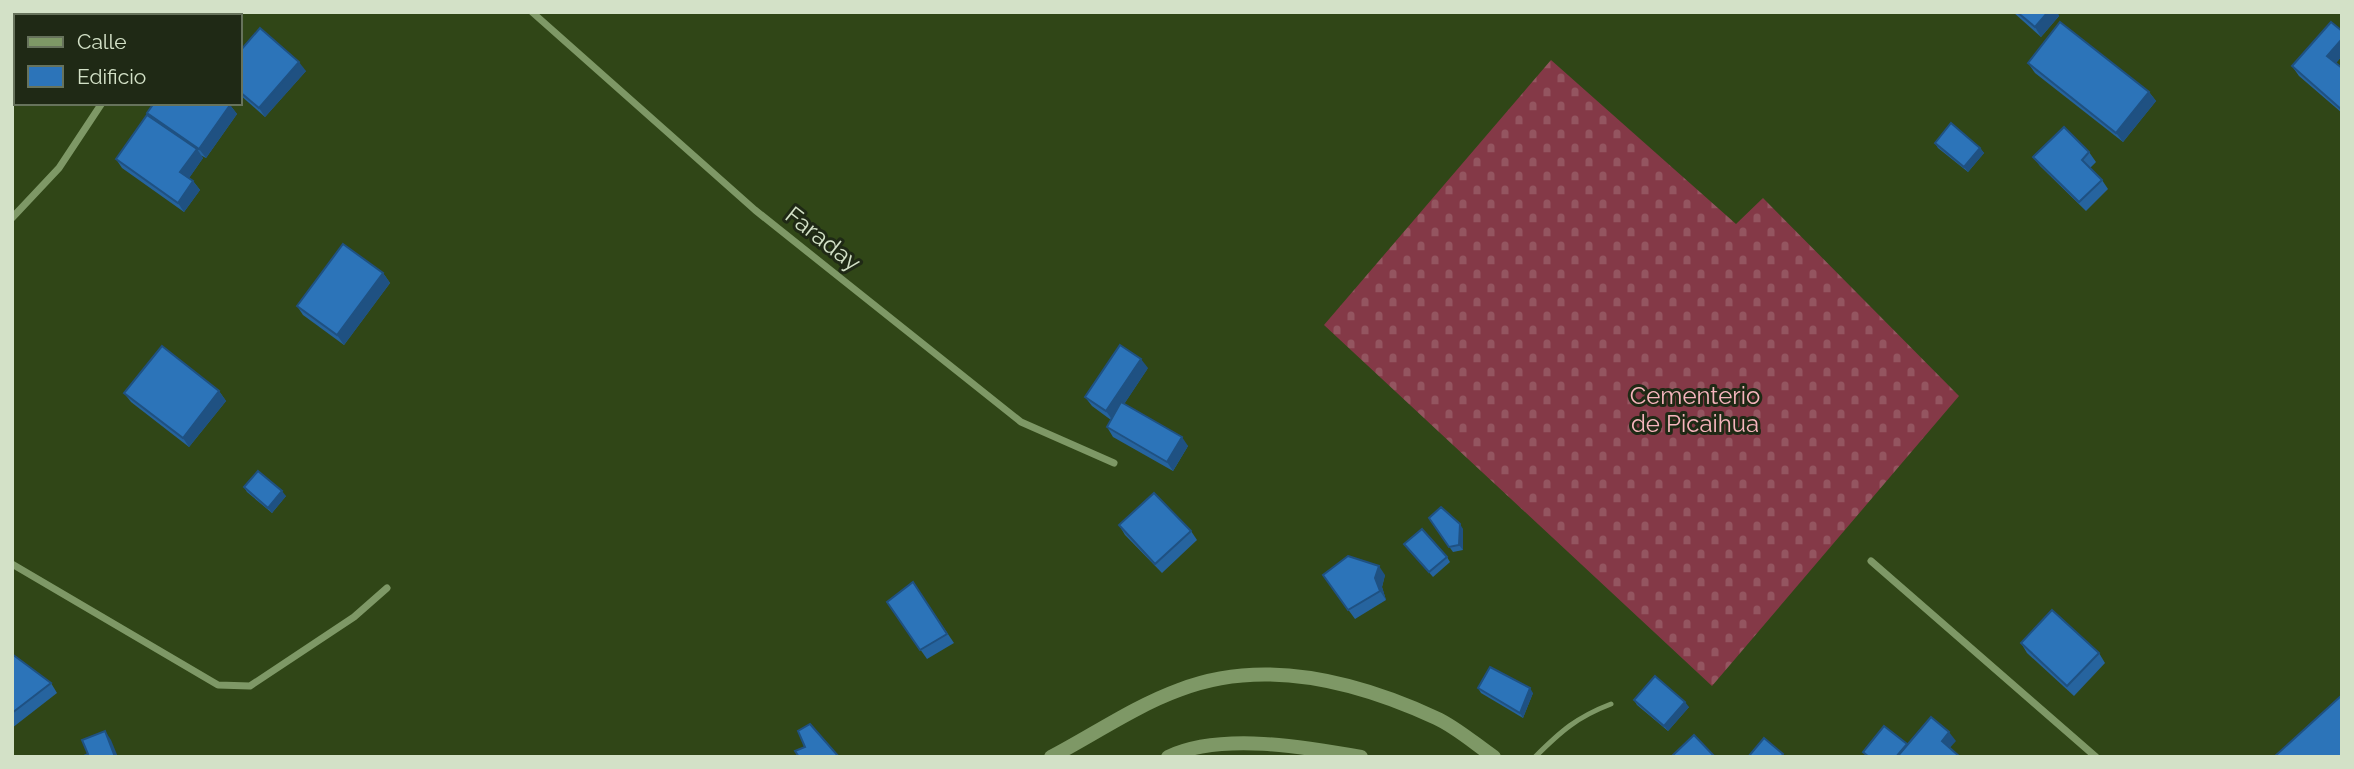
<svg xmlns="http://www.w3.org/2000/svg" width="2354" height="769" viewBox="0 0 2354 769" font-family="Raleway,sans-serif">
  <style>
    .cemetery { fill: url(#cemetery-stones) }
    .lines { fill: none; stroke-linecap: round; stroke-linejoin: round }
    .service { stroke: #7e9866; stroke-width: 5 }
    .minor { stroke: #7e9866; stroke-width: 7 }
    .secondary { stroke: #7e9866; stroke-width: 14 }
    .wall { fill: #26649f }
    .shaded-wall { fill: #1f5182 }
    .building { fill: #2c74b9; stroke: #1f5182; stroke-width: 2 }
    .labels { text-anchor: middle; stroke-width: 6; stroke-linejoin: round; paint-order: stroke }
    .street-label { font-size: 24px; fill: #d3e1c7; stroke: #1f2915 }
    .park-label { font-size: 24px; fill: #f6b5bd; stroke: #1f2915 }
  </style>
  <defs>
    <pattern id="cemetery-stones" width="16" height="16" patternUnits="userSpaceOnUse" patternTransform="scale(1.75)"><rect width="16" height="16" fill="#843947"/><path d="M2 7V4a2 2 0 0 1 4 0v3zM10 15v-3a2 2 0 0 1 4 0v3z" fill="#945560"/></pattern>
  </defs>
  <rect width="100%" height="100%" fill="#304617"/>
  <path class="cemetery" d="M1551,60L1736,224L1763,198L1959,396L1712,686L1324,325Z"/>
  <g class="lines">
    <path class="service" d="M1535,757C1561,731 1577,717 1611,704"/>
    <g class="minor">
      <path d="M532,12L755,210L1021,422L1114,463"/>
      <path d="M161,16L163,12"/>
      <path d="M12,218L59,168L102,103"/>
      <path d="M1871,561L2096,757"/>
      <path d="M12,564L218,685L250,686L354,617L387,588"/>
    </g>
    <g class="secondary">
      <path d="M1051,757C1093,735 1135,706 1179,690C1264,657 1356,681 1436,718C1456,727 1475,744 1494,757"/>
      <path d="M1168,757C1220,732 1306,747 1361,757"/>
    </g>
  </g>
  <g class="wall">
    <path d="M2013,12H2057L2059,16L2041,37Z"/>
    <path d="M240,51L306,71L265,117L240,95Z"/>
    <path d="M2342,56L2336,63L2342,68V113L2299,76L2292,66Z"/>
    <path d="M2028,63L2149,92L2156,101L2123,142L2035,73Z"/>
    <path d="M230,105L237,114L206,158L200,155L203,158L189,178L193,181L200,190L184,212L122,168L116,159L150,117L147,113Z"/>
    <path d="M1935,143L1980,148L1984,153L1968,172L1938,148Z"/>
    <path d="M2089,152L2096,162L2090,168L2102,180L2108,189L2086,211L2040,166L2033,157Z"/>
    <path d="M383,273L390,283L344,345L303,315L297,306Z"/>
    <path d="M1148,368L1124,404L1188,446L1173,471L1113,437L1107,427L1111,420L1092,406L1085,397Z"/>
    <path d="M219,391L226,401L189,447L131,402L124,393Z"/>
    <path d="M244,487L286,496L272,513L247,492Z"/>
    <path d="M1429,518L1463,529V550L1453,552Z"/>
    <path d="M1119,525L1191,531L1197,540L1162,573L1125,535Z"/>
    <path d="M1404,544L1447,557L1450,562L1433,577Z"/>
    <path d="M1323,575H1385L1382,587L1386,600L1355,619Z"/>
    <path d="M913,582L954,643L927,659L887,602Z"/>
    <path d="M2021,643L2099,653L2105,663L2074,696L2027,653Z"/>
    <path d="M12,654L51,683L57,693L12,728Z"/>
    <path d="M1478,688L1533,693L1523,718L1481,693Z"/>
    <path d="M1634,700L1689,707L1668,731L1637,705Z"/>
  </g>
  <g class="shaded-wall">
    <path d="M2048,12H2057L2059,16L2041,37L2035,27Z"/>
    <path d="M2342,39V56L2334,65L2327,56Z"/>
    <path d="M299,62L306,71L265,117L259,108Z"/>
    <path d="M2149,92L2156,101L2123,142L2116,133Z"/>
    <path d="M230,105L237,114L206,158L199,149Z"/>
    <path d="M1980,148L1984,153L1968,172L1964,167Z"/>
    <path d="M197,149L203,158L187,181L180,172Z"/>
    <path d="M193,181L200,190L184,212L178,203Z"/>
    <path d="M383,273L390,283L344,345L337,335Z"/>
    <path d="M1141,359L1148,368L1113,421L1106,411Z"/>
    <path d="M219,391L226,401L189,447L183,438Z"/>
    <path d="M1182,437L1188,446L1173,471L1167,462Z"/>
    <path d="M282,491L286,496L272,513L268,508Z"/>
    <path d="M1460,524L1463,529V550L1459,545Z"/>
    <path d="M1379,566L1385,575L1382,587L1386,600L1380,591L1375,578Z"/>
    <path d="M1530,688L1533,693L1523,718L1520,713Z"/>
    <path d="M1685,702L1689,707L1668,731L1664,726Z"/>
    <path d="M105,731L111,740L118,757H115Z"/>
    <path d="M1949,732L1956,741L1948,750L1942,741Z"/>
  </g>
  <g class="building">
    <path d="M38,12H44L50,16H35Z"/>
    <path d="M2017,12H2048L2035,27Z"/>
    <path d="M2060,22L2149,92L2116,133L2028,63Z"/>
    <path d="M2331,22L2342,31V39L2327,56L2342,68V110L2292,66Z"/>
    <path d="M260,28L299,62L259,108L240,92V51Z"/>
    <path d="M12,36L16,39V67L12,64Z"/>
    <path d="M154,103H228L230,105L199,149L147,113Z"/>
    <path d="M147,115L197,149L180,172L193,181L178,203L116,159Z"/>
    <path d="M1951,123L1980,148L1964,167L1935,143Z"/>
    <path d="M2064,127L2089,152L2082,160L2102,180L2079,202L2033,157Z"/>
    <path d="M343,244L383,273L337,335L297,306Z"/>
    <path d="M1120,345L1141,359L1106,411L1085,397Z"/>
    <path d="M162,346L219,391L183,438L124,393Z"/>
    <path d="M1121,402L1182,437L1167,462L1107,427Z"/>
    <path d="M258,471L282,491L268,508L244,487Z"/>
    <path d="M1154,493L1191,531L1155,564L1119,525Z"/>
    <path d="M1441,507L1460,524L1459,545L1449,547L1429,518Z"/>
    <path d="M1422,529L1447,557L1429,572L1404,544Z"/>
    <path d="M1348,556L1379,566L1375,578L1380,591L1348,610L1323,575Z"/>
    <path d="M913,582L947,634L920,650L887,602Z"/>
    <path d="M2052,610L2099,653L2067,686L2021,643Z"/>
    <path d="M12,654L51,683L12,713Z"/>
    <path d="M1490,667L1530,688L1520,713L1478,688Z"/>
    <path d="M1655,676L1685,702L1664,726L1634,700Z"/>
    <path d="M2342,695V757H2274Z"/>
    <path d="M1931,717L1949,732L1942,741L1960,757H1897Z"/>
    <path d="M810,724L839,757H799L795,751L805,747L798,731Z"/>
    <path d="M1884,726L1907,744L1896,757H1869L1863,752Z"/>
    <path d="M105,731L115,757H82L88,754L82,740Z"/>
    <path d="M1694,735L1715,757H1671Z"/>
    <path d="M1764,738L1783,754L1781,757H1748Z"/>
  </g>
  <g class="labels">
    <g class="street-label">
      <text transform="translate(823 239) rotate(38)" y="8">Faraday</text>
    </g>
    <g class="park-label">
      <text x="1695" y="404">Cementerio<tspan x="1695" dy="28">de Picaihua</tspan></text>
    </g>
  </g>
  <rect width="2354" height="769" fill="none" stroke="#d3e1c7" stroke-width="28"/>
  <rect x="14" y="14" width="228" height="91" fill="#1f2915" stroke="#67735c" stroke-width="2"/>
  <rect x="28" y="37" width="35" height="10" fill="#7e9866" stroke="#67735c" stroke-width="2"/>
  <text x="77" y="49" font-size="21" fill="#d3e1c7">Calle</text>
  <rect x="28" y="66" width="35" height="21" fill="#2c74b9" stroke="#67735c" stroke-width="2"/>
  <text x="77" y="84" font-size="21" fill="#d3e1c7">Edificio</text>
</svg>
